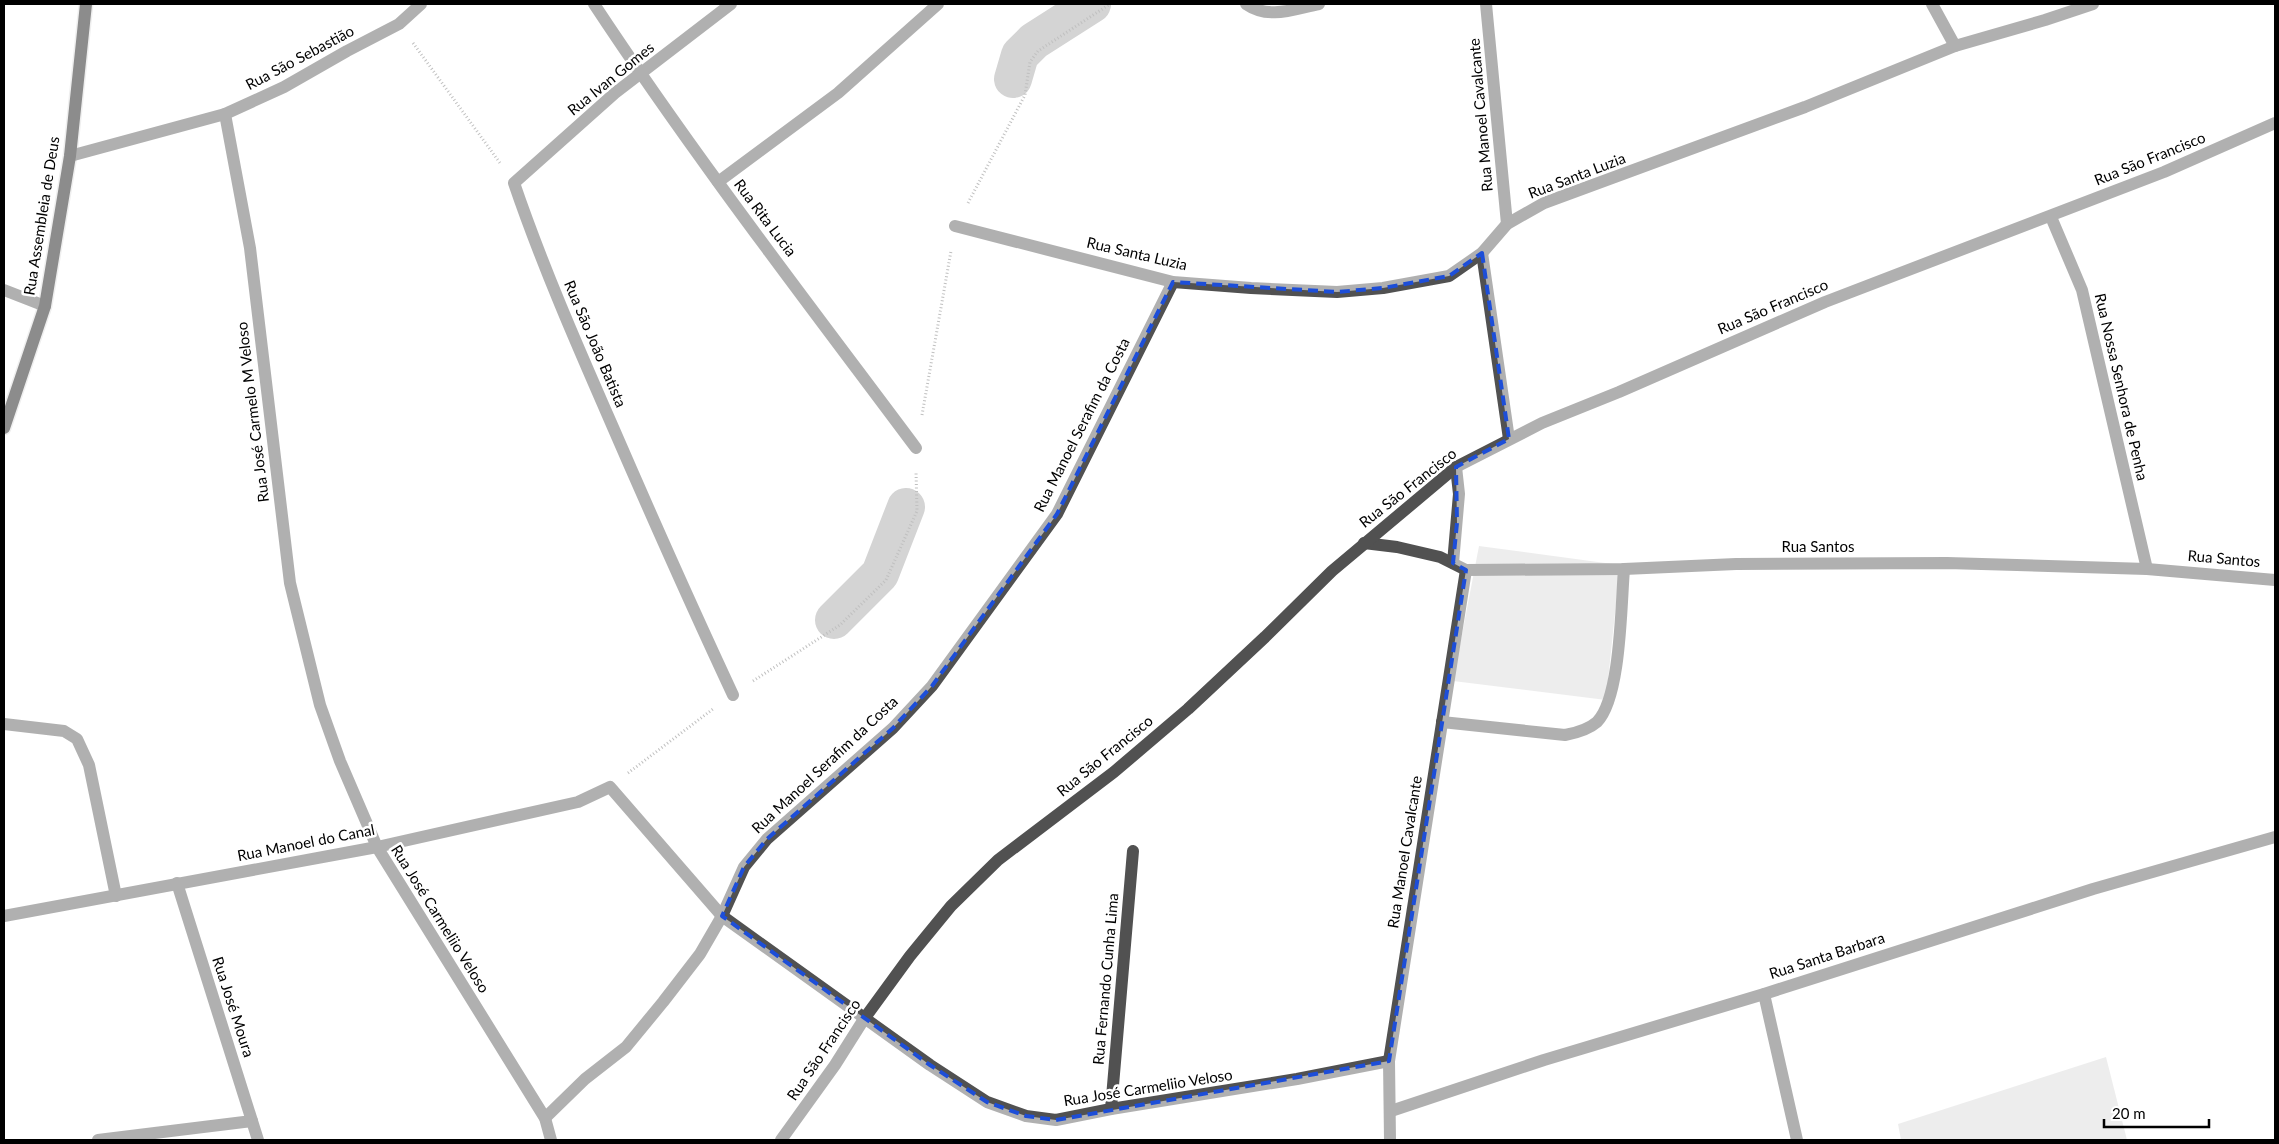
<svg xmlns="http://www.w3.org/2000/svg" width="2279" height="1144" viewBox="0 0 2279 1144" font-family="Lato,sans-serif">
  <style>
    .green { fill: #d8d8d8 }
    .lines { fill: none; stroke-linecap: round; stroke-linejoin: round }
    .canal { stroke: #9f9f9f; stroke-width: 38 }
    .major-casing { stroke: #dbdbdb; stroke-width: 15 }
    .path { stroke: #737373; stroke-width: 3; stroke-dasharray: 1 2.5; stroke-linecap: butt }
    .minor { stroke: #515151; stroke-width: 12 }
    .major { stroke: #000; stroke-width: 12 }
    .marked { fill: none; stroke: #1d4ed8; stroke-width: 4; stroke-dasharray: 10 6; stroke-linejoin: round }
    .labels { text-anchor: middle; stroke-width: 5; stroke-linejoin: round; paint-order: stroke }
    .street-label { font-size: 15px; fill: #000; stroke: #fff }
  </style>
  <rect width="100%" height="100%" fill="#fff"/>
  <g class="green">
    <path d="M1479,546L1620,565L1606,700L1453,681Z"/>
    <path d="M2106,1057L2127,1140H1901L1898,1124Z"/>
  </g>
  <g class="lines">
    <g class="canal">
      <path d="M1013,79L1020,55L1034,41L1092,4"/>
      <path d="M834,620L880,574L906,507"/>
    </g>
    <defs>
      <path id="major" d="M4,428L45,306L70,156L86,4"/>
    </defs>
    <use href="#major" class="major-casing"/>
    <g class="path">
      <path d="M413,43L500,163"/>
      <path d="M968,203L1025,95L1030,62L1038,51L1110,4"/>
      <path d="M922,415L951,251"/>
      <path d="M753,681L840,625L886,580L917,511L916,471"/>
      <path d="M628,773L713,709"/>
    </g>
    <g class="minor">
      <path d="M594,4C695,157 807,302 916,448"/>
      <path d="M731,4L615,93L514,183C542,265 577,345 612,425C651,515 691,605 733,695"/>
      <path d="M1246,4C1269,20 1294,9 1319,4"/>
      <path d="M1486,4L1507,224"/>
      <path d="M1932,4L1955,46"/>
      <path d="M225,114L250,248L290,583L320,705L340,761L377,847L545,1118L551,1140"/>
      <path d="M70,156L225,114L284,87L347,51L399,24L421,4"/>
      <path d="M718,182L838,93L938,4"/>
      <path d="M2051,217L2082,290L2147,569"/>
      <path d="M955,226L1173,282L1251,288L1337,292L1383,288L1449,276L1482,253L1507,224L1544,203L1805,107L1955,46L2045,20L2093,4"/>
      <path d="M1482,253L1509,439"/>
      <path d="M4,290L45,306"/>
      <path d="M1364,543L1397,547L1440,557L1466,570L1624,569L1736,564L1947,563L2147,569L2275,580"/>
      <path d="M1453,563L1459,494L1456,467"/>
      <path d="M1442,722L1565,735C1576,733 1589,729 1597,722C1621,698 1621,604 1624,569"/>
      <path d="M4,724L64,731L77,739L89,765L116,896"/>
      <path d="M177,883L258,1140"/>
      <path d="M4,916L377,847L578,802L610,787L722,916L930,1065L987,1102L1026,1116L1056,1120L1111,1109L1297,1079L1389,1061"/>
      <path d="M1764,994L1797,1140"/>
      <path d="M1111,1109L1133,851"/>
      <path d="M1391,1111L1544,1060L1764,994L2093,889L2275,837"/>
      <path d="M545,1118L585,1079L626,1047L663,1002L700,954L722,916L744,867L767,839L893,728L932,686L1057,514L1173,282"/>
      <path d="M98,1140L252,1121"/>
      <path d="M781,1140L835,1065L864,1019L910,956L951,906L998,860L1114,772L1188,709L1265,637L1332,571L1456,467L1542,423L1619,392L1825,302L2164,172L2275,123"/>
      <path d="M1390,1140L1389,1061L1466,570"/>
    </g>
    <use href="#major" class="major"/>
  </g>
  <path d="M0 0H2279V1144H0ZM1482,253L1509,439L1456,467L1457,523L1453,563L1466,570L1389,1061L1056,1120L1026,1116L987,1102L930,1065L722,916L744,867L767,839L893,728L932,686L1057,514L1173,282L1337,292L1383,288L1449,276Z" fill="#fff" fill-opacity=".55" fill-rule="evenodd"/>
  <path class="marked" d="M1482,253L1509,439L1456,467L1457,523L1453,563L1466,570L1389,1061L1056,1120L1026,1116L987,1102L930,1065L722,916L744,867L767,839L893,728L932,686L1057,514L1173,282L1337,292L1383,288L1449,276Z"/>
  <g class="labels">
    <g class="street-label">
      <text transform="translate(300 58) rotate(-28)" y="5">Rua São Sebastião</text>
      <text transform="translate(611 79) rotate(-39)" y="5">Rua Ivan Gomes</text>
      <text transform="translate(1481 115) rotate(-95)" y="5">Rua Manoel Cavalcante</text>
      <text transform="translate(2150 159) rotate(-22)" y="5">Rua São Francisco</text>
      <text transform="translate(1577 176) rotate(-21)" y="5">Rua Santa Luzia</text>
      <text transform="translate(42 216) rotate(-81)" y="5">Rua Assembleia de Deus</text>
      <text transform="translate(765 218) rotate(53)" y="5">Rua Rita Lucia</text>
      <text transform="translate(1137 254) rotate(13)" y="5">Rua Santa Luzia</text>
      <text transform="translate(1773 307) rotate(-23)" y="5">Rua São Francisco</text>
      <text transform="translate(595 344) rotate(67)" y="5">Rua São João Batista</text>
      <text transform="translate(2121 387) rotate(77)" y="5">Rua Nossa Senhora de Penha</text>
      <text transform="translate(253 412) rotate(-97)" y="5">Rua José Carmelo M Veloso</text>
      <text transform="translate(1082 425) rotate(-63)" y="5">Rua Manoel Serafim da Costa</text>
      <text transform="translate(1408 488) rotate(-38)" y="5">Rua São Francisco</text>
      <text x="1818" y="552">Rua Santos</text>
      <text transform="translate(2224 559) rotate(5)" y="5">Rua Santos</text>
      <text transform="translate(1105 756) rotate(-39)" y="5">Rua São Francisco</text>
      <text transform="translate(825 765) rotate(-43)" y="5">Rua Manoel Serafim da Costa</text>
      <text transform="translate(306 843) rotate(-11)" y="5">Rua Manoel do Canal</text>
      <text transform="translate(1405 852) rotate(-81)" y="5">Rua Manoel Cavalcante</text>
      <text transform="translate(440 919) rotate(58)" y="5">Rua José Carmeliio Veloso</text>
      <text transform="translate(1827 956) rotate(-18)" y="5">Rua Santa Barbara</text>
      <text transform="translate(1106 979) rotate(-85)" y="5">Rua Fernando Cunha Lima</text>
      <text transform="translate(233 1007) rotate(72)" y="5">Rua José Moura</text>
      <text transform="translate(824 1050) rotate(-56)" y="5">Rua São Francisco</text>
      <text transform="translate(1148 1088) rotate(-9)" y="5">Rua José Carmeliio Veloso</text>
    </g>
  </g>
  <rect width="2279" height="1144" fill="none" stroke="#000000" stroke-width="10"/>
  <path d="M2104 1119v8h105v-8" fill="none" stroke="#000000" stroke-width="2.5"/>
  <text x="2112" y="1119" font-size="15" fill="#000000" stroke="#ffffff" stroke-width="4" paint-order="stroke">20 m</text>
</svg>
